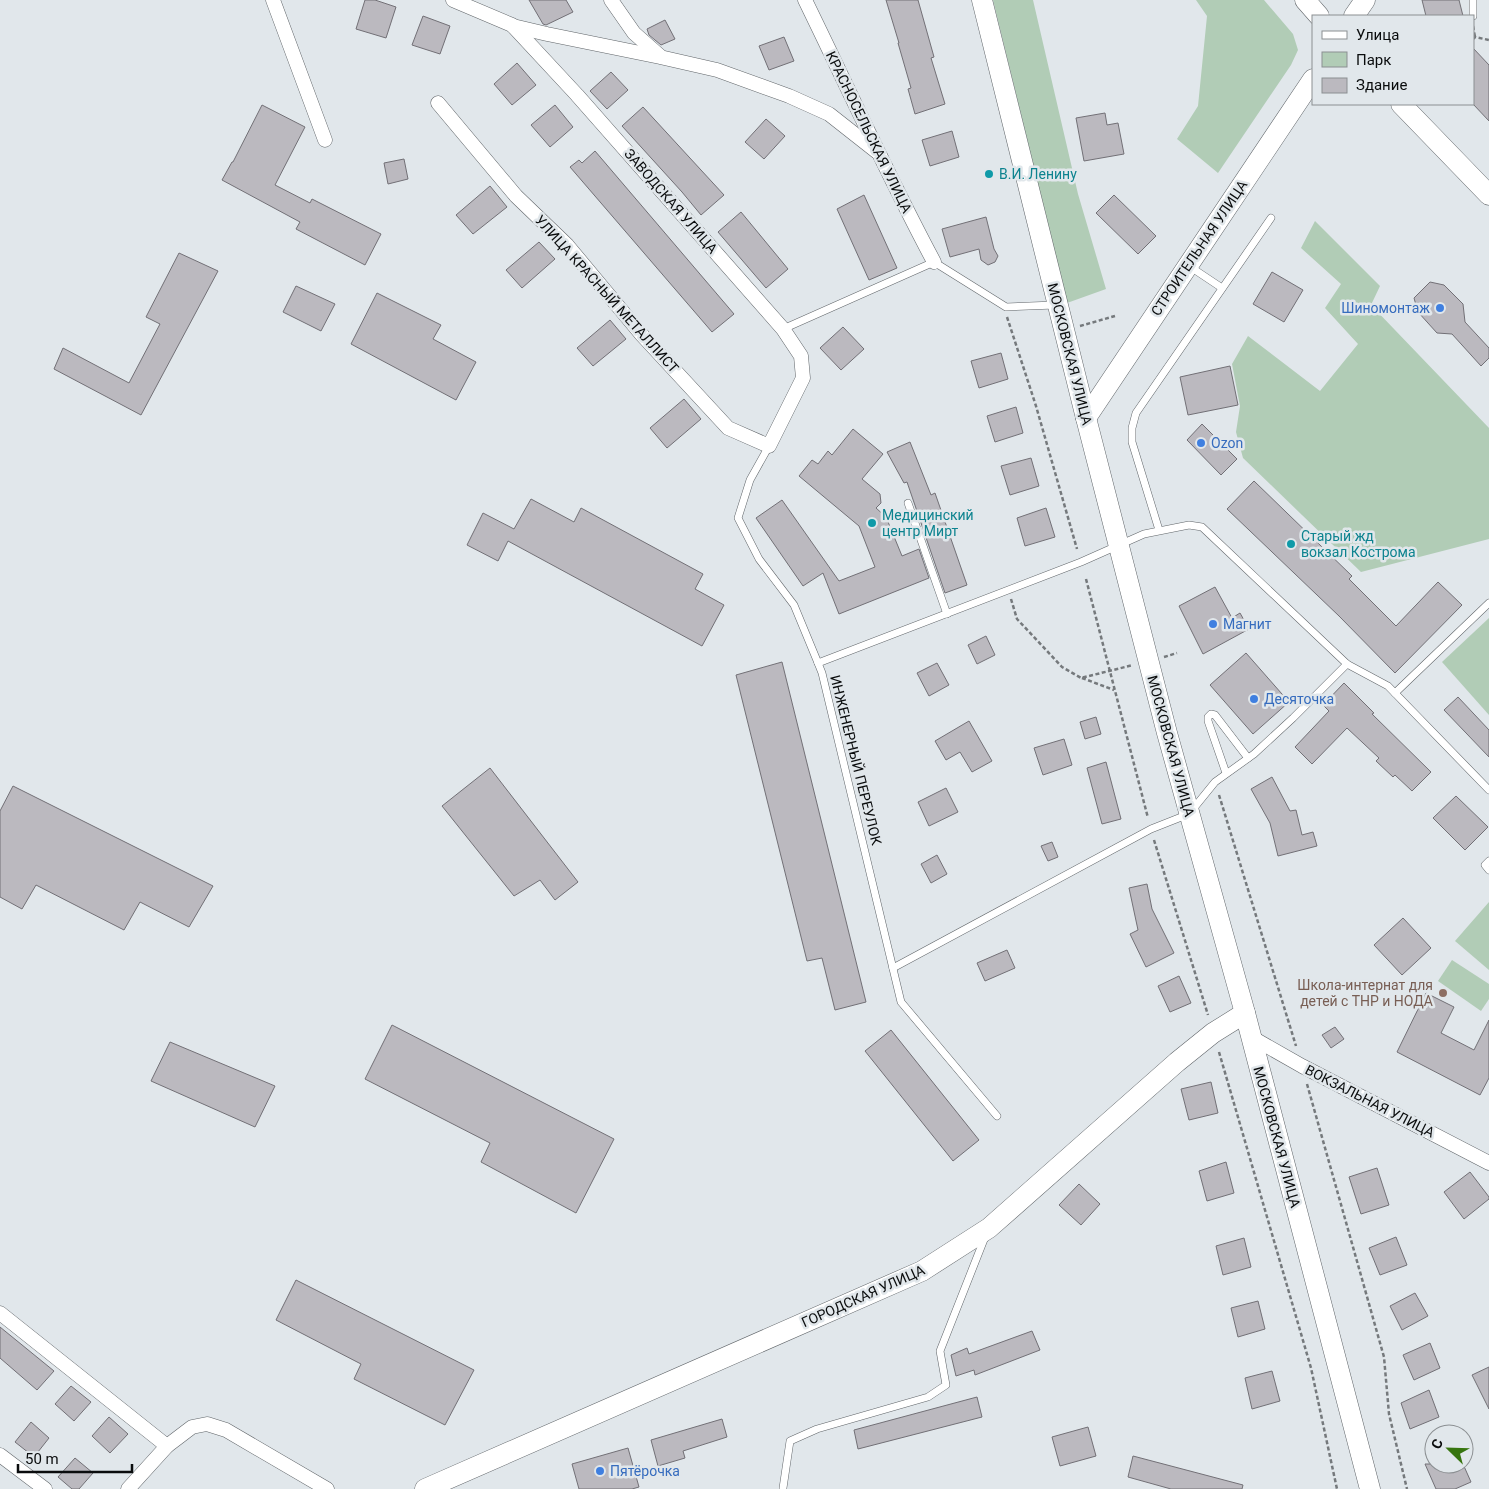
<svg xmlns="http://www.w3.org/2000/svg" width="1489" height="1489" viewBox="0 0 1489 1489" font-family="Roboto,sans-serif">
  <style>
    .green { fill: #b1ccb6 }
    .building { fill: #bbb9bf; stroke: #727076 }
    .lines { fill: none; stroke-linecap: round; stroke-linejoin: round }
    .lane-casing { stroke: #606569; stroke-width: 8 }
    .street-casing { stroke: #606569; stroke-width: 15 }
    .secondary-casing { stroke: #606569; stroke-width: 21 }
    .path { stroke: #75797c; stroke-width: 2.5; stroke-dasharray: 4 2.5; stroke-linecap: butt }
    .lane { stroke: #fff; stroke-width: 7 }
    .street { stroke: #fff; stroke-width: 14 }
    .secondary { stroke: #fff; stroke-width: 20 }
    .culture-dot { fill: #0f9aa8; stroke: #e1e7eb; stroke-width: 2 }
    .shop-dot { fill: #3f7fe0; stroke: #e1e7eb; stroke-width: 2 }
    .education-dot { fill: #8d6e63; stroke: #e1e7eb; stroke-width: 2 }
    .labels { text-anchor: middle; stroke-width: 5; stroke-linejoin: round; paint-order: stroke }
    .street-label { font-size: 14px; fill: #0a0c0d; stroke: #e1e7eb }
    .culture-label { font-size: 14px; fill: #0d838f; stroke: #e1e7eb; text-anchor: start }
    .shop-label { font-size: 14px; fill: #366cbe; stroke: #e1e7eb; text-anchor: start }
    .education-label { font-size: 14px; fill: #785e54; stroke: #e1e7eb; text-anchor: end }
  </style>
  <rect width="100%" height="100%" fill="#e1e7eb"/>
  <g class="green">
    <path d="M993,0H1033L1078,194L1106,289L1067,303Z"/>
    <path d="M1196,0H1264L1293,34L1298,50L1291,65L1218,173L1177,139L1198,106L1207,16Z"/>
    <path d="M1315,221L1380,286L1371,305L1489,428V539L1361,572L1243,458L1236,432L1240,406L1232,364L1248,336L1320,391L1358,344L1325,308L1341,284L1301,248Z"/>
    <path d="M1489,618V715L1442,662Z"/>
    <path d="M1489,902V970L1455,941Z"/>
    <path d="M1452,960L1489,984V999L1481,1011L1438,981Z"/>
  </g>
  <g class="building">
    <path d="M365,0H375L396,7L386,38L356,29Z"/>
    <path d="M529,0H566L573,12L546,25L543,24Z"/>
    <path d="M886,0H918L934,57L931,58L945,104L915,114L908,89L911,88L898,43H899Z"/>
    <path d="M1422,0H1459L1463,16H1426Z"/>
    <path d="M423,16L450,26L440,54L412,45Z"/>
    <path d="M665,20L675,39L661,45L649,35L647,29Z"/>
    <path d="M784,37L794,61L769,70L759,46Z"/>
    <path d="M1473,48L1489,65V121L1473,104Z"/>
    <path d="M517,63L536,85L512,105L494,84Z"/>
    <path d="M611,72L628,90L607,109L590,91Z"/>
    <path d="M262,105L305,127L275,185L310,203L312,199L381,234L365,265L296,229L300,222L222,180L232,162H233Z"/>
    <path d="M555,105L573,127L550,147L531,125Z"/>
    <path d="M643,107L724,195L701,215L682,192L622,126Z"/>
    <path d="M1105,113L1107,125L1118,123L1124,154L1084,161L1076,118Z"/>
    <path d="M766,119L785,136L764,159L745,142Z"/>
    <path d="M952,131L959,157L930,166L922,140Z"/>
    <path d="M595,151L734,314L712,332L570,167L579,160L582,163Z"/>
    <path d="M404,159L408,179L388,184L384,163Z"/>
    <path d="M490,186L507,207L473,234L456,215Z"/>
    <path d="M864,195L897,268L869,280L837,209Z"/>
    <path d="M1114,195L1156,236L1138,254L1096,213Z"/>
    <path d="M741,212L788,269L766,288L718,232Z"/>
    <path d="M986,217L994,249L998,256L995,262L988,265L981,260L979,249L950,257L942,229Z"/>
    <path d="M539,242L555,259L522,288L506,270Z"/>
    <path d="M179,253L218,271L141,415L54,369L63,348L129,383L160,324L146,317Z"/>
    <path d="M1272,272L1303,290L1284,322L1253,304Z"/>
    <path d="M1430,282L1444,285L1463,304L1465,322L1489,348V358L1481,366L1452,334L1437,333L1418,312L1414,298Z"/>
    <path d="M296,286L335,304L321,331L283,312Z"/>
    <path d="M377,293L441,325L433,339L476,362L456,400L351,344Z"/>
    <path d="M610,320L626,339L593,366L577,348Z"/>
    <path d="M843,327L864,349L841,370L820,348Z"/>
    <path d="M1001,353L1008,379L979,388L971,361Z"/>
    <path d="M1230,366L1238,405L1188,415L1180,377Z"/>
    <path d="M684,399L701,419L667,448L650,428Z"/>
    <path d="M1016,407L1023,433L995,442L987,416Z"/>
    <path d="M1202,424L1237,459L1221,475L1187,440Z"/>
    <path d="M853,429L883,454L862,479L880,494L881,503L876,508L886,517L902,556L919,549L929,578L839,614L823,573L803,586L756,518L782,500L839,581L875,567L859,526L799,476L812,460L818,464L828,451L832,455Z"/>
    <path d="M910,442L931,495L935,493L967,585L945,593L907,482L904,483L887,452Z"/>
    <path d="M1031,458L1039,486L1010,495L1001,466Z"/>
    <path d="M1254,481L1352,576L1349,579L1396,626L1438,582L1462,605L1395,673L1339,616L1227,509Z"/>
    <path d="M531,499L574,522L581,508L703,574L695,589L724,605L702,646L508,541L498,561L467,545L483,513L514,529Z"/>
    <path d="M1046,508L1055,537L1025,546L1017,518Z"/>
    <path d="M1215,587L1232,618L1240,613L1249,629L1203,654L1179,606Z"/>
    <path d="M986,636L995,655L977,664L968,645Z"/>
    <path d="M1246,653L1289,702L1253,734L1210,685Z"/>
    <path d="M782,662L866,1002L835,1010L822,958L807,961L736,675Z"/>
    <path d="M937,663L949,685L929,696L917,673Z"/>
    <path d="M1344,683L1374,713L1372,714L1431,772L1412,791L1395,775L1393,777L1376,761L1379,758L1347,728L1312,764L1295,747L1329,711L1323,705Z"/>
    <path d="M1458,697L1489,730V757L1444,710Z"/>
    <path d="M1096,717L1101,734L1085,739L1080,722Z"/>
    <path d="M969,721L992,761L972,772L960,752L946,760L935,741Z"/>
    <path d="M1064,739L1072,765L1043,775L1034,748Z"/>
    <path d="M1106,762L1121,819L1102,824L1087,768Z"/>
    <path d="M490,768L578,882L555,900L540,880L514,896L442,806Z"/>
    <path d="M1272,777L1290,811L1296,810L1302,835L1313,832L1317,846L1278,856L1270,823L1251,789Z"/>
    <path d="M13,786L213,886L189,927L140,902L124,930L36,885L22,909L0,897V811Z"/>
    <path d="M946,788L958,812L929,826L918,802Z"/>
    <path d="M1456,796L1488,827L1465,850L1433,818Z"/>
    <path d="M1052,842L1058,857L1048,861L1041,846Z"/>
    <path d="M937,855L947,874L931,883L921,864Z"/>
    <path d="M1147,884L1152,909L1174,953L1146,967L1130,934L1138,930L1129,888Z"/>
    <path d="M1403,918L1431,948L1402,975L1374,945Z"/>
    <path d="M1007,950L1015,968L985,981L977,963Z"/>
    <path d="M1179,976L1191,1003L1170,1012L1158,986Z"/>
    <path d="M1426,993L1454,1007L1441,1033L1474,1050L1489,1020V1078L1480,1095L1397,1052Z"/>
    <path d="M392,1025L614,1139L576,1213L481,1162L490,1143L365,1079Z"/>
    <path d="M1335,1027L1344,1039L1331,1048L1322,1035Z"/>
    <path d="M891,1030L979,1140L953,1161L865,1051Z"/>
    <path d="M170,1042L275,1086L255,1127L151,1081Z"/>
    <path d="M1211,1082L1218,1113L1189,1120L1181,1089Z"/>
    <path d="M1226,1162L1234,1193L1207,1201L1199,1171Z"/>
    <path d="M1377,1168L1389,1205L1361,1214L1349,1177Z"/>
    <path d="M1470,1172L1489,1197V1199L1464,1219L1444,1192Z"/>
    <path d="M1079,1184L1100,1204L1081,1225L1059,1205Z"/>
    <path d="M1396,1237L1407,1265L1380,1275L1369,1248Z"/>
    <path d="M1244,1238L1251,1267L1223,1275L1216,1246Z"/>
    <path d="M296,1280L474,1370L445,1425L354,1379L361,1364L276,1320Z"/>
    <path d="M1415,1293L1428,1316L1402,1330L1390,1306Z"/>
    <path d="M1258,1301L1265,1329L1238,1337L1231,1308Z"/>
    <path d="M0,1327L54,1371L37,1390L0,1358Z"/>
    <path d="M1032,1331L1040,1350L975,1375L974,1370L956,1376L951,1355L967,1348L969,1354Z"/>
    <path d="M1430,1343L1440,1368L1414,1380L1403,1355Z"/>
    <path d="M1489,1367V1409L1472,1375Z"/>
    <path d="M1272,1371L1280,1401L1252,1409L1245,1378Z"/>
    <path d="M71,1386L91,1402L74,1421L55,1404Z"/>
    <path d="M1429,1390L1439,1417L1410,1429L1401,1403Z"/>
    <path d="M977,1397L982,1417L858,1449L854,1430Z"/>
    <path d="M109,1417L128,1434L110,1453L92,1436Z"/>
    <path d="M722,1419L727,1437L683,1451L685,1458L658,1466L651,1440Z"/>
    <path d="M31,1422L49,1438L34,1457L15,1442Z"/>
    <path d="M1088,1427L1096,1456L1060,1466L1052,1437Z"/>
    <path d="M628,1448L639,1487L632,1489H579L572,1464Z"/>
    <path d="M1133,1456L1243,1485L1242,1489H1171L1128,1477Z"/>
    <path d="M75,1458L93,1473L79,1489H72L58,1477Z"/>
    <path d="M1425,1464H1463L1471,1482L1455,1489H1436Z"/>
  </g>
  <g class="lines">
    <defs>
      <g id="lane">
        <path d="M1473,16V0"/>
        <path d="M1189,266L1222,288"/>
        <path d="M783,329L934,262L1006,307L1055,305"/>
        <path d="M769,446L750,480L738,518L759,559L794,605L818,663"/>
        <path d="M908,503L947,614"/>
        <path d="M1159,530L1132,442V428L1136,413L1271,218"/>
        <path d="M1395,693L1489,603"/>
        <path d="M1226,773L1208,721V717L1211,714L1215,715L1248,758"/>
        <path d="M1489,861L1485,865L1489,870"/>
        <path d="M893,968L1151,829L1189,814L1215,782L1254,754L1293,718L1347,664"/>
        <path d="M997,1116L901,1002L822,673L818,663L1081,562L1144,534L1189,525L1202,527L1347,664L1388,686L1489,790"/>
        <path d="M783,1488L790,1441L817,1429L928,1397L946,1385L940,1351L985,1237"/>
      </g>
      <g id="street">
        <path d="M273,0L325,140"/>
        <path d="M611,0L634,33L660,56"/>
        <path d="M805,0C848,88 888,176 934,262"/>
        <path d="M513,26L547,34L660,57L717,70L789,96L829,114L876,151"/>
        <path d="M438,103L516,196L567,245L642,335L728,428L769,446L803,378L801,356L783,329L577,95L512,25L453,0"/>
        <path d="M1251,1037L1302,1066L1489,1163"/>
        <path d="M0,1313L167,1446"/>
        <path d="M0,1455L45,1489"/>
        <path d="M128,1489L167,1446L192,1427L207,1424L226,1430L327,1489"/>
      </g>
      <g id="secondary">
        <path d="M982,0L1086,418L1167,733L1245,1013L1370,1489"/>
        <path d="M1305,0L1319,16"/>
        <path d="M1354,16L1365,0"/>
        <path d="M1401,104L1489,195"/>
        <path d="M1086,418L1313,79"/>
        <path d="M425,1489L922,1271L989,1228L1177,1062L1213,1033L1245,1013"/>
      </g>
    </defs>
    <use href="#lane" class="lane-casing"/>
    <use href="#street" class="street-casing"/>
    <use href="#secondary" class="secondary-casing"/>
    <g class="path">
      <path d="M1473,26L1475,37"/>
      <path d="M1473,39L1475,37L1489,40"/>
      <path d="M1007,317L1036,406L1077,549"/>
      <path d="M1080,326L1115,316"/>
      <path d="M1086,579L1148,818"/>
      <path d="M1011,599L1017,619L1062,667L1081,678L1133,665"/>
      <path d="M1164,657L1177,653"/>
      <path d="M1082,678L1114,690"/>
      <path d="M1219,795L1296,1046"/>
      <path d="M1154,840L1208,1015"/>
      <path d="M1219,1052L1311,1368L1337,1489"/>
      <path d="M1307,1084L1384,1357L1389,1414L1407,1489"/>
    </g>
    <use href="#lane" class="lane"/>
    <use href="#street" class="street"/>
    <use href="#secondary" class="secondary"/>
  </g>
  <g class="culture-dot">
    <circle cx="989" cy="174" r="5"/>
    <circle cx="872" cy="523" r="5"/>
    <circle cx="1291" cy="544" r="5"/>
  </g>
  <g class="shop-dot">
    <circle cx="1440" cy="308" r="5"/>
    <circle cx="1201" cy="443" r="5"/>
    <circle cx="1213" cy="624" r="5"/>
    <circle cx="1254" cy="699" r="5"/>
    <circle cx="600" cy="1471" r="5"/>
  </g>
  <circle class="education-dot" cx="1443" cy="993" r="5"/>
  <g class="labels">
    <g class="street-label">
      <text transform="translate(869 132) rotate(64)" y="5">КРАСНОСЕЛЬСКАЯ УЛИЦА</text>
      <text transform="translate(671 201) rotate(49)" y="5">ЗАВОДСКАЯ УЛИЦА</text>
      <text transform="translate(1199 248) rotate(-56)" y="5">СТРОИТЕЛЬНАЯ УЛИЦА</text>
      <text transform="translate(607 294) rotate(48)" y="5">УЛИЦА КРАСНЫЙ МЕТАЛЛИСТ</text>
      <text transform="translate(1070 354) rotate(76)" y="5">МОСКОВСКАЯ УЛИЦА</text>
      <text transform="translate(1171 746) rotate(75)" y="5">МОСКОВСКАЯ УЛИЦА</text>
      <text transform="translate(856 760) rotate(76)" y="5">ИНЖЕНЕРНЫЙ ПЕРЕУЛОК</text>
      <text transform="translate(1370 1101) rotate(27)" y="5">ВОКЗАЛЬНАЯ УЛИЦА</text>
      <text transform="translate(1277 1137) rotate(75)" y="5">МОСКОВСКАЯ УЛИЦА</text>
      <text transform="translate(863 1296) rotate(-24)" y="5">ГОРОДСКАЯ УЛИЦА</text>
    </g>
    <g class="culture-label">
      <text x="999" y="179">В.И. Ленину</text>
      <text x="882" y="520">Медицинский<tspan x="882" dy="16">центр Мирт</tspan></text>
      <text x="1301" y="541">Старый жд<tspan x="1301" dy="16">вокзал Кострома</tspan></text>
    </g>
    <g class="shop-label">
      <text x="1430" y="313" text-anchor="end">Шиномонтаж</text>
      <text x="1211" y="448">Ozon</text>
      <text x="1223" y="629">Магнит</text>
      <text x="1264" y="704">Десяточка</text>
      <text x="610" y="1476">Пятёрочка</text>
    </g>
    <g class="education-label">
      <text x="1433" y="990">Школа-интернат для<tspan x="1433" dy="16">детей с ТНР и НОДА</tspan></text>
    </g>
  </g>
  <rect x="1312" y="15" width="162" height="90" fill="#e1e7eb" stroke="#8b8f92"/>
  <rect x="1322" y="31" width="25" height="8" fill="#ffffff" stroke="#8b8f92"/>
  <text x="1356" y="40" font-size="15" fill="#0a0c0d">Улица</text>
  <rect x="1322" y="52" width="25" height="15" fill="#b1ccb6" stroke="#8b8f92"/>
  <text x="1356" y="65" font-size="15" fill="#0a0c0d">Парк</text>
  <rect x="1322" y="78" width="25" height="15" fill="#bbb9bf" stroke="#8b8f92"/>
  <text x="1356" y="90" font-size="15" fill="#0a0c0d">Здание</text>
  <g transform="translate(1449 1449) rotate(293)"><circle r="24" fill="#e1e7eb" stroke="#8b8f92"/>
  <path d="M0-4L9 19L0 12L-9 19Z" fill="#37750f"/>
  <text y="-8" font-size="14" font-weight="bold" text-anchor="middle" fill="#0a0c0d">С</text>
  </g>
  <path d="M18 1464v8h114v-8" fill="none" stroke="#0a0c0d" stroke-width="2.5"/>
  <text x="25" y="1464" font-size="15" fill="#0a0c0d" stroke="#e1e7eb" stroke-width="4" paint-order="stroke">50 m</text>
</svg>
